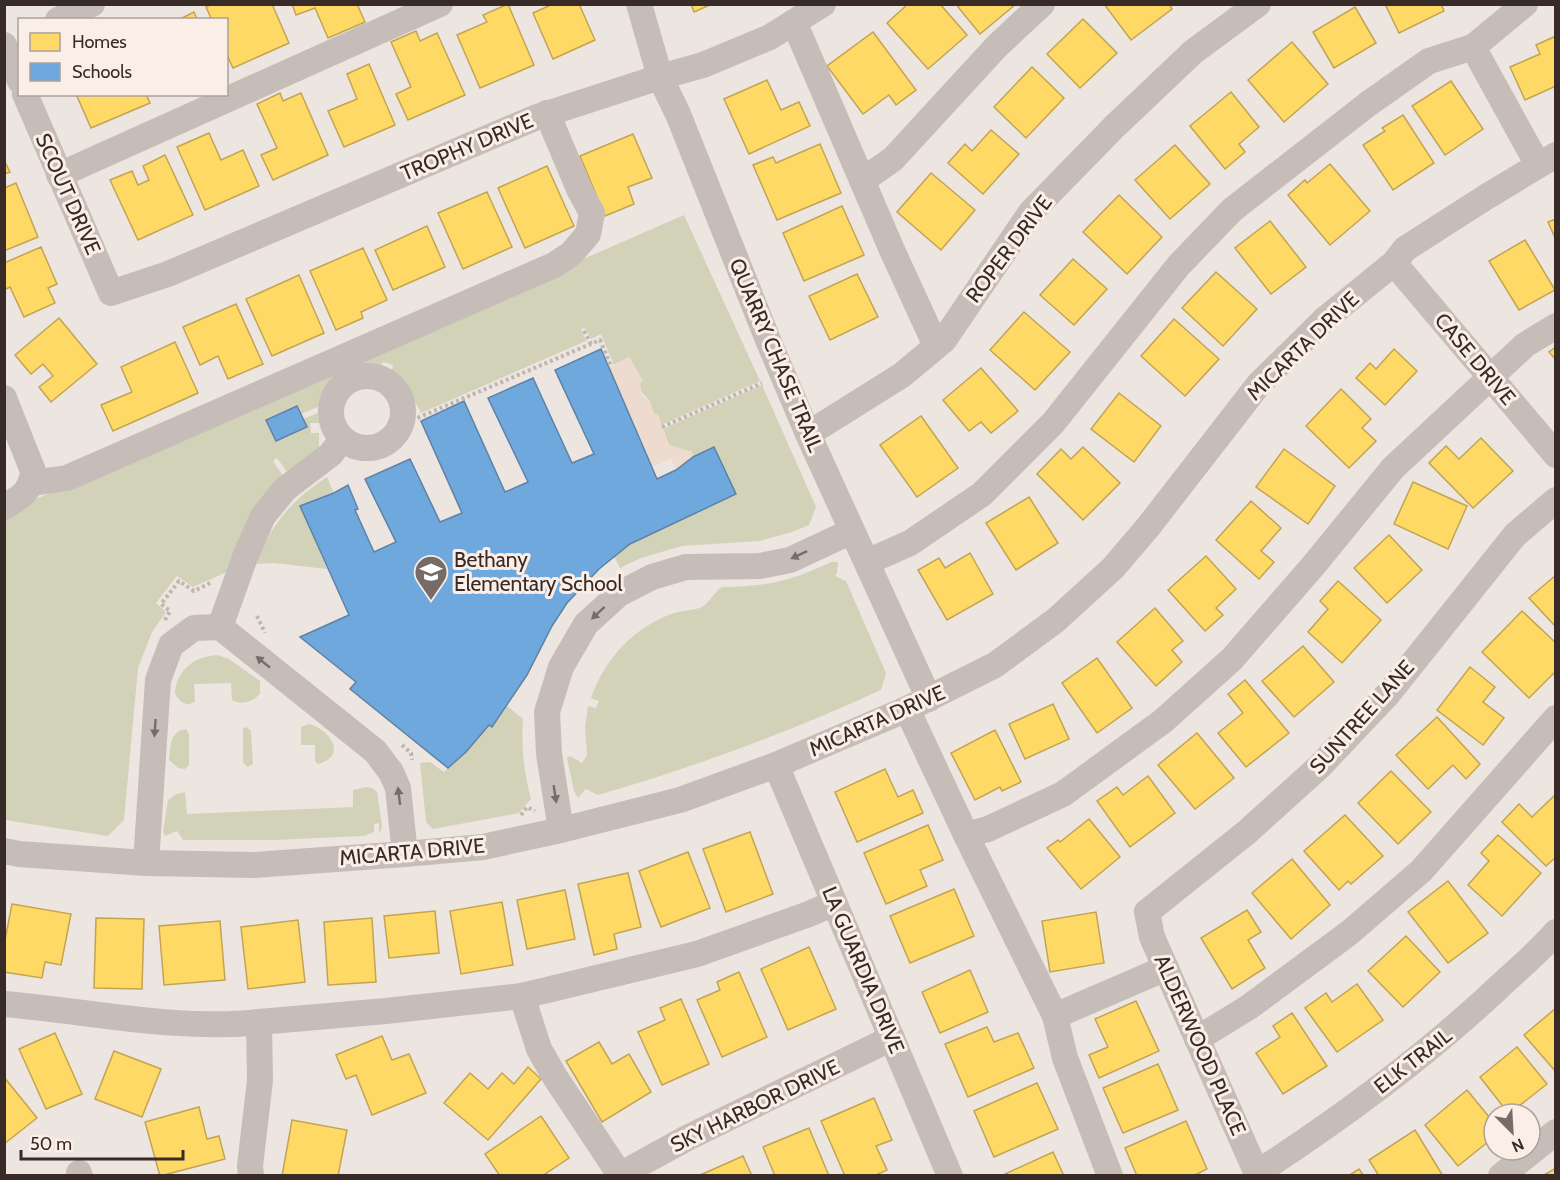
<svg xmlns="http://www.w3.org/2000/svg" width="1560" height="1180" viewBox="0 0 1560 1180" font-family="Cabin,sans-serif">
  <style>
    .green { fill: #d2d2b9 }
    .plaza { fill: #ecdbce }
    .homes { fill: #ffd966; stroke: #c3a453; stroke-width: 1.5 }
    .schools { fill: #6fa8dc; stroke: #5e82a6; stroke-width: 1.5 }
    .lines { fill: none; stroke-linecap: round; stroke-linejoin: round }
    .path { stroke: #bfb5b1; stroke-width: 4; stroke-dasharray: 3 3; stroke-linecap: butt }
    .minor { stroke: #c6bdb9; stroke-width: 26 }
    .oneway { fill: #776c69 }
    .labels { text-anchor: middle; stroke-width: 6; stroke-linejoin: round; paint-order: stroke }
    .street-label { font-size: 21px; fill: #372a27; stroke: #faeee6 }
    .poi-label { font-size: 21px; fill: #372a27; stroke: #faeee6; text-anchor: start }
  </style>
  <rect width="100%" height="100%" fill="#ede5e0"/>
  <g class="green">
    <path d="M684,215L760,381L661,425L657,414L655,415C652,411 652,404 649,400C643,393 640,393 640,383L643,381L629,357L614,365L601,334L591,339L585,328L581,329L586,341L421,413L408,388L391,373L393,365L383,362L379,369C350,366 329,378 320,406L301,414L296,406L267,420L276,441L307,427L303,419L318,413L319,423H310L311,433H319V453L290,476L277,458L273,461L286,480L229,571L193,587L177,576L156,603L166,612L152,632L138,668L124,820L108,836L5,820L4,513L330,370L339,373L350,368L357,358Z"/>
    <path d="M762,385L816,507L809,525L792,532L759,541L682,546L641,558L620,568L614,556L630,544L736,494L714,448L693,457L692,452L669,445L663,429Z"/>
    <path d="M327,477L334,493L300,506L327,569L274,563L254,564C274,523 288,503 327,477Z"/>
    <path d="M831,562H838L837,573L835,576L846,581L886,673L881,690C789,732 695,767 598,795L586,789L578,798L574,791L567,758L570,756L582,763L587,755L585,728L588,706L596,708L599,701L591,698C605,659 632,629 671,614C679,611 696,610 702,607C710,602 714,592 722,587C769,586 788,582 831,562Z"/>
    <path d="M217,655L229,659L260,681V694C253,701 242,706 232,700L231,683L194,684L195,701C188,708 178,702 175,693C177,669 194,657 217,655Z"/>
    <path d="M507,706L523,719C521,746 524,773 531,799L519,813L433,829L426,822L420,763L430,762L444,772L466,752L489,725L492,726Z"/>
    <path d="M309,724C329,729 349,756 318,764L315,761V745H301V727Z"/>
    <path d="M246,727L251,731L253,764L247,767L243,762V728Z"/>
    <path d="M186,729L189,734V765L185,769L178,768L169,760C171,746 169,732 186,729Z"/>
    <path d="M366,787L372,788L377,792L382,826L381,831L379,832V823L374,824V832L364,836L274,840H183L177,831L165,836L163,832L168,800L176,794L185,792L187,814L353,807V790Z"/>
  </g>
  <path class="plaza" d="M629,357L643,381L640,383L642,396L650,402L655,415L658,414L669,445L692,452L693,457L676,470L671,459L652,467L609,367Z"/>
  <g class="homes">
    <path d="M212,4H272L289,43L233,68L226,53V20H212L206,7Z"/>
    <path d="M292,4H357L365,22L328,38L315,8L296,15Z"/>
    <path d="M508,4L534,65L480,88L457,35L487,22L483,15Z"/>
    <path d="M553,4H579L595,40L553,59L533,13Z"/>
    <path d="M691,4H712L694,12Z"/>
    <path d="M908,4H940L967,35L928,69L887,23Z"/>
    <path d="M960,4H1016L980,34L958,7Z"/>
    <path d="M1104,4H1169L1172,9L1131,40Z"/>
    <path d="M1385,4H1441L1444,11L1399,33Z"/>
    <path d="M1355,7L1376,43L1334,68L1313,32Z"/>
    <path d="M194,12L197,20H178Z"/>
    <path d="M1083,19L1117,53L1080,88L1047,54Z"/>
    <path d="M416,31L420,41L437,33L465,95L408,120L396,94L411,87L391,42Z"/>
    <path d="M873,32L916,90L896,105L889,95L863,114L827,66Z"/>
    <path d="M1556,36V86L1525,100L1510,67L1540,54L1536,45Z"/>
    <path d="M1292,42L1328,84L1284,122L1248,80Z"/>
    <path d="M369,64L395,125L344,147L328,111L357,99L347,74Z"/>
    <path d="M1032,67L1064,98L1026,138L994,107Z"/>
    <path d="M767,80L781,110L799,102L810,126L749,154L724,99Z"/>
    <path d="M1451,81L1483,129L1445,155L1412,106Z"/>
    <path d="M1231,92L1259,127L1239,144L1245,152L1225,169L1190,126Z"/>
    <path d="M280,93L283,101L301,93L328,155L273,180L261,155L277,148L257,104Z"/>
    <path d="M76,94H146L150,103L91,128Z"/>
    <path d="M1403,115L1434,163L1393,190L1363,145L1385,131L1382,128Z"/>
    <path d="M991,130L1019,154L983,194L948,163L965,144L972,151Z"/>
    <path d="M209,133L221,160L243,150L259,186L205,210L177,147Z"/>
    <path d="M633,134L652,178L628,187L634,204L605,216L580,156Z"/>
    <path d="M820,144L841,193L777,220L753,165L773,157L776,163Z"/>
    <path d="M1175,145L1210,184L1170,219L1135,180Z"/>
    <path d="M165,155L193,215L138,240L110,180L132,171L138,185L149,180L143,166Z"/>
    <path d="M4,160L10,172L4,174Z"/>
    <path d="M1330,164L1370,211L1330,245L1288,195L1305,180L1307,183Z"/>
    <path d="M547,166L574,226L525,248L498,188Z"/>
    <path d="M931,173L975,210L941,250L897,212Z"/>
    <path d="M16,183L38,237L4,251V188Z"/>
    <path d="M487,192L512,247L463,269L438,213Z"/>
    <path d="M1119,195L1162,237L1127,274L1083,232Z"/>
    <path d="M842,206L864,255L804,281L783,233Z"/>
    <path d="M1556,219V240L1548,222Z"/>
    <path d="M1270,221L1306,267L1271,294L1235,248Z"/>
    <path d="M427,226L445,267L393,290L375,250Z"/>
    <path d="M1525,240L1555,290L1519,310L1489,261Z"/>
    <path d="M41,247L57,284L48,288L55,303L24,317L10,287L4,290V263Z"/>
    <path d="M363,248L387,300L361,312L363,318L336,330L310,271Z"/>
    <path d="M1073,259L1107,289L1074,325L1040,295Z"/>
    <path d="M1216,272L1257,309L1223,346L1182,308Z"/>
    <path d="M857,274L878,317L830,340L809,296Z"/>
    <path d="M299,275L324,333L272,356L246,299Z"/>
    <path d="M236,304L263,364L228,379L218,356L200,365L183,327Z"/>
    <path d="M1024,312L1070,352L1035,390L990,350Z"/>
    <path d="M59,318L97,364L51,402L39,387L53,376L43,364L31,374L15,355Z"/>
    <path d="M1174,319L1219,359L1185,396L1141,356Z"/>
    <path d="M175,342L198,393L113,431L101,405L132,392L121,367Z"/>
    <path d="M1556,347V360L1549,352Z"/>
    <path d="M1394,349L1417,371L1385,405L1356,378L1370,363L1376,369Z"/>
    <path d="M981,368L1018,411L991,433L981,422L969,431L943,400Z"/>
    <path d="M1341,389L1371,419L1362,428L1376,441L1349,468L1306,426Z"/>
    <path d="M1119,393L1161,426L1134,462L1091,429Z"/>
    <path d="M921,416L958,468L917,497L880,445Z"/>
    <path d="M1481,438L1513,471L1473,508L1429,463L1446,446L1459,459Z"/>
    <path d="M1083,447L1120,483L1083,520L1037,474L1061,449L1071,459Z"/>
    <path d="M1284,449L1335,486L1308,524L1256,487Z"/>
    <path d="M1413,482L1467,506L1448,549L1394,524Z"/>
    <path d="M1029,497L1058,543L1016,570L986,523Z"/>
    <path d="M1251,501L1281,528L1261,551L1274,562L1259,579L1216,540Z"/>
    <path d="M1389,535L1422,570L1387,603L1354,568Z"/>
    <path d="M970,553L993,594L947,620L918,570L939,558L945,568Z"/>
    <path d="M1206,556L1236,589L1216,608L1223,615L1205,631L1168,590Z"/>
    <path d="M1556,575V627L1529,598Z"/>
    <path d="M1338,581L1381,620L1342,663L1308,632L1328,609L1320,601Z"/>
    <path d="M1155,608L1183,641L1172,650L1182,662L1156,686L1117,642Z"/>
    <path d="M1522,611L1556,643V671L1529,698L1482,652Z"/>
    <path d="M1303,646L1334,682L1294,717L1262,681Z"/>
    <path d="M1097,658L1132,708L1097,733L1062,683Z"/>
    <path d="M1470,667L1495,687L1483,702L1504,718L1483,745L1437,710Z"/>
    <path d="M1245,680L1289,733L1246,767L1218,733L1243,713L1228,694Z"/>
    <path d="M1053,704L1069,739L1025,759L1009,724Z"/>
    <path d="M1437,717L1480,764L1466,779L1453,765L1428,789L1396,755Z"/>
    <path d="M995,730L1021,782L1002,791L1000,787L975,800L951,753Z"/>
    <path d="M1197,733L1234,778L1195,809L1158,765Z"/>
    <path d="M885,769L898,797L913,790L923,813L857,842L835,792Z"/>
    <path d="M1391,771L1431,812L1398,844L1358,803Z"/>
    <path d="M1148,776L1175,813L1130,847L1097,801L1117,787L1123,795Z"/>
    <path d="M1554,796L1556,797V857L1546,866L1502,822L1519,804L1532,817Z"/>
    <path d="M1345,815L1383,856L1351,884L1348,881L1339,890L1304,851Z"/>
    <path d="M1089,819L1120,857L1081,889L1047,848L1058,840L1060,842Z"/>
    <path d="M928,825L943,860L920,870L927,886L886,904L864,853Z"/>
    <path d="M750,832L773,894L726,912L703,849Z"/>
    <path d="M1498,835L1541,873L1502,916L1468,885L1489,861L1481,853Z"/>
    <path d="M688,852L710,908L661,927L639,871Z"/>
    <path d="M1292,859L1330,905L1291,939L1252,893Z"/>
    <path d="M628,873L641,927L614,934L617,949L594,955L578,884Z"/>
    <path d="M1448,881L1488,933L1448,963L1408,912Z"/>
    <path d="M954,889L974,936L910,963L890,916Z"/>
    <path d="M565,890L575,939L527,949L517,900Z"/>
    <path d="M502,902L513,965L461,974L450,911Z"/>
    <path d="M12,904L71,914L61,965L45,962L42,978L4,972V945Z"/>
    <path d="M1247,910L1261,932L1248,940L1265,968L1232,989L1201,938Z"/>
    <path d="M435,911L439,953L389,958L384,916Z"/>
    <path d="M1096,912L1104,963L1050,972L1042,921Z"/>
    <path d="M96,918L144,919L142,989L94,988Z"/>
    <path d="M372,918L376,982L328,985L324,922Z"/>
    <path d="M298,920L305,982L248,989L241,927Z"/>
    <path d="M220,921L225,980L164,985L159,926Z"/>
    <path d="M1406,936L1440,972L1403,1007L1368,971Z"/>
    <path d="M809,947L836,1009L788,1030L761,969Z"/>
    <path d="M970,970L988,1012L940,1033L922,992Z"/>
    <path d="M739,972L767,1037L722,1057L697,1000L720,990L717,982Z"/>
    <path d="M1357,984L1383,1020L1337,1052L1305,1008L1326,993L1332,1002Z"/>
    <path d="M681,999L709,1064L662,1085L638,1032L665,1020L660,1008Z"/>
    <path d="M1136,1001L1159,1051L1099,1078L1089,1055L1108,1047L1095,1019Z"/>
    <path d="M1556,1008V1072L1524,1035Z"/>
    <path d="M1292,1013L1327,1066L1283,1094L1256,1053L1280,1037L1273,1026Z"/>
    <path d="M987,1027L994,1042L1018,1033L1034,1068L968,1097L945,1044Z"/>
    <path d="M55,1033L82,1094L46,1109L19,1049Z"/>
    <path d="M382,1036L392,1060L409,1054L426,1093L372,1115L356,1075L346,1079L336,1055Z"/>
    <path d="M599,1042L612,1064L629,1054L651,1092L602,1122L566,1061Z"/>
    <path d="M1517,1047L1547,1084L1509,1114L1480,1077Z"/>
    <path d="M114,1051L161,1069L142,1117L95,1099Z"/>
    <path d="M1158,1064L1178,1110L1123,1133L1103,1088Z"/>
    <path d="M528,1067L541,1079L488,1140L444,1103L470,1073L488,1089L502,1073L514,1084Z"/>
    <path d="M4,1077L37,1118L4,1144Z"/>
    <path d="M1037,1083L1058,1129L994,1157L974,1111Z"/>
    <path d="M1467,1090L1494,1123V1137L1458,1166L1425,1125Z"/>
    <path d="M874,1098L892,1140L876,1146L887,1170L874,1176H845L821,1121Z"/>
    <path d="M199,1107L207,1139L219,1136L225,1159L160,1176L145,1122Z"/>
    <path d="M541,1116L569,1158L542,1176H500L485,1154Z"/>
    <path d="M292,1120L347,1130L338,1176H282Z"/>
    <path d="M1186,1121L1207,1169L1193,1176H1137L1125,1148Z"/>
    <path d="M809,1128L829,1176H775L763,1147Z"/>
    <path d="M1415,1130L1443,1176H1379L1369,1160Z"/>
    <path d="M1053,1152L1064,1176H1005V1174Z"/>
    <path d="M743,1156L752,1176H698Z"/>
    <path d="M1556,1168V1176H1544V1175Z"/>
    <path d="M1359,1169L1364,1176H1348Z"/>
  </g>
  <g class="schools">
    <path d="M601,349L657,479L676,470L693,457L714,447L736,494L630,544L599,569L567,603L552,626L527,675L492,727L489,725L466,752L448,768L350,689L356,682L300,637L349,615L300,506L334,493L348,485L358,509L355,510L374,552L396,542L365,479L410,459L440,522L462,513L421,421L464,401L505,492L528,482L488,398L533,378L572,463L594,454L555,370Z"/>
    <path d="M297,406L307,427L276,441L266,420Z"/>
  </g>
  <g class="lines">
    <g class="path">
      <path d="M584,331L591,344"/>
      <path d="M401,425L600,340L611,366"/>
      <path d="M662,427L762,383"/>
      <path d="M257,616L265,633"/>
      <path d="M165,620L170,611L161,604L179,581L194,591L212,582"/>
      <path d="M402,745L411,753L412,760"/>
      <path d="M521,815L527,807L535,811"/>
    </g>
    <g class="minor">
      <path d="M639,4L660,77L678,114L768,340L808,434L929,699"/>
      <path d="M1525,4L1473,47L1538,165"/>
      <path d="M58,20L92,4"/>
      <path d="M794,22L892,250L936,346"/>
      <path d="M4,45L20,81"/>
      <path d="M25,94L111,293L168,274L537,117L660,77L703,65L770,37L823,4"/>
      <path d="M59,175L440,4"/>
      <path d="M863,180L893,159L997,46L1042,4"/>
      <path d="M1394,263L1556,455"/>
      <circle cx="367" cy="412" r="36"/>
      <path d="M4,398L33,471C31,492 21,497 4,507"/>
      <path d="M808,434L902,375L944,340L1031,212L1115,126L1193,52L1258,4"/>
      <path d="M32,483L67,478L554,265L571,254L588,234L592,213L579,189L547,113"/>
      <path d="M867,562L910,543L982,494L1053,423L1179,265L1232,210L1368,104L1429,61L1473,47"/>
      <path d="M220,627L245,557L263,516L285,489L331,454L342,439"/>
      <path d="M907,709L966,835L988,829L1063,794L1163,721L1232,659L1313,566L1393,468L1525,345L1556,326"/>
      <path d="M776,765L950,1176"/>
      <path d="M561,830L549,754L547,712L561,667L586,624L619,594L652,577L686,567L760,566L790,560L852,531"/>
      <path d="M966,835L1055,1016L1166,968"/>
      <path d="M4,851L19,854L146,863L254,865L405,854L483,847L561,830L680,800L776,765L907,709L995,665L1056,620L1113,568L1148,527L1259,384L1325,319L1394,263L1405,249L1486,197L1556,155"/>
      <path d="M146,863L158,680L171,645L194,628L220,627L375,751L391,772L398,788L405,854"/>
      <path d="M4,1004C87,1011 177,1031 259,1022"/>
      <path d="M1055,1016L1065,1058L1110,1176"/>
      <path d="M1197,1039L1249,1007L1349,933L1421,871L1556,718"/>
      <path d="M79,1173L80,1176"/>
      <path d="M1257,1173C1343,1117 1425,1057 1500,986C1518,969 1539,952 1556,932"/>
      <path d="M620,1175L555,1077L539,1049L522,996L697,954L809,914L834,903"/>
      <path d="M251,1176L250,1166L260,1080L259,1022L386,1011L522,996"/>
      <path d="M618,1176L689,1137L892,1038"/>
      <path d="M1258,1176L1152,937L1147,912L1247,832L1320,766L1388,694L1515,535L1556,500"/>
      <path d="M1501,1176L1556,1132"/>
    </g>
  </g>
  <defs><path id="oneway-solid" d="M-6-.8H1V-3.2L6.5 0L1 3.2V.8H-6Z" transform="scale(1.5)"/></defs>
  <g class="oneway">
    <use href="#oneway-solid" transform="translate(799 555) rotate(155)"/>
    <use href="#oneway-solid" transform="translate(598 613) rotate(137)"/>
    <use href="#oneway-solid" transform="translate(263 662) rotate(-141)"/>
    <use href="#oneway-solid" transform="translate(155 728) rotate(94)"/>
    <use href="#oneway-solid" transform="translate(555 794) rotate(81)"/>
    <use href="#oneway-solid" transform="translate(399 796) rotate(-97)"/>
  </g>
  <defs>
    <symbol id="school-pin" viewBox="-11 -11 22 30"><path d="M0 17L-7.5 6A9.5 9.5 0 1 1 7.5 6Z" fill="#776b68" stroke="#faeee6"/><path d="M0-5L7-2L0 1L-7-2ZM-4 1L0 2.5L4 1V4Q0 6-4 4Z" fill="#fff"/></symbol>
  </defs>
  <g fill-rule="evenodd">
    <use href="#school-pin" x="412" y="553" width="38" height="52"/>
  </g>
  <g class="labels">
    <g class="street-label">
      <text transform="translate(467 147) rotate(-23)" y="7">TROPHY DRIVE</text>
      <text transform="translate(68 194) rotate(66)" y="7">SCOUT DRIVE</text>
      <text transform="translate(1009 249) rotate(-53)" y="7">ROPER DRIVE</text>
      <text transform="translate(1303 346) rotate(-44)" y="7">MICARTA DRIVE</text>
      <text transform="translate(776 355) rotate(67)" y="7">QUARRY CHASE TRAIL</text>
      <text transform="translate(1475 359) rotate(50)" y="7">CASE DRIVE</text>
      <text transform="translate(1362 717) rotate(-48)" y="7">SUNTREE LANE</text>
      <text transform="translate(877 721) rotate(-24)" y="7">MICARTA DRIVE</text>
      <text transform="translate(412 852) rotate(-5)" y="7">MICARTA DRIVE</text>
      <text transform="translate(863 970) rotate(67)" y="7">LA GUARDIA DRIVE</text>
      <text transform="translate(1200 1045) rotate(66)" y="7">ALDERWOOD PLACE</text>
      <text transform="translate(1413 1061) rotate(-38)" y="7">ELK TRAIL</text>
      <text transform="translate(755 1106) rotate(-26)" y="7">SKY HARBOR DRIVE</text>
    </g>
    <g class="poi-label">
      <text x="454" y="567">Bethany<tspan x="454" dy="24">Elementary School</tspan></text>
    </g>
  </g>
  <rect width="1560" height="1180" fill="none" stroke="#372a27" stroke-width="12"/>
  <rect x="18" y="18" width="210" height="78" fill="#faeee6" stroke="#aca09a" stroke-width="1.5"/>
  <rect x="30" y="33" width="30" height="18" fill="#ffd966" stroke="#aca09a" stroke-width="1.5"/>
  <text x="72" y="48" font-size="18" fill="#372a27">Homes</text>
  <rect x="30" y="63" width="30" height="18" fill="#6fa8dc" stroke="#aca09a" stroke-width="1.5"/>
  <text x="72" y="78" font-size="18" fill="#372a27">Schools</text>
  <g transform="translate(1512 1132) rotate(156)"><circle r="28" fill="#faeee6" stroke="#aca09a" stroke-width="1.5"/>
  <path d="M0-4.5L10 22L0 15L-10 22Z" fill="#776b68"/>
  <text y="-9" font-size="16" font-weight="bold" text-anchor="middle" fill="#372a27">N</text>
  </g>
  <path d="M21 1150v9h162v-9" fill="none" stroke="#372a27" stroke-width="3"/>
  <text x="30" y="1150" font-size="18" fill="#372a27" stroke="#faeee6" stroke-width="4.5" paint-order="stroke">50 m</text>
</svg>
